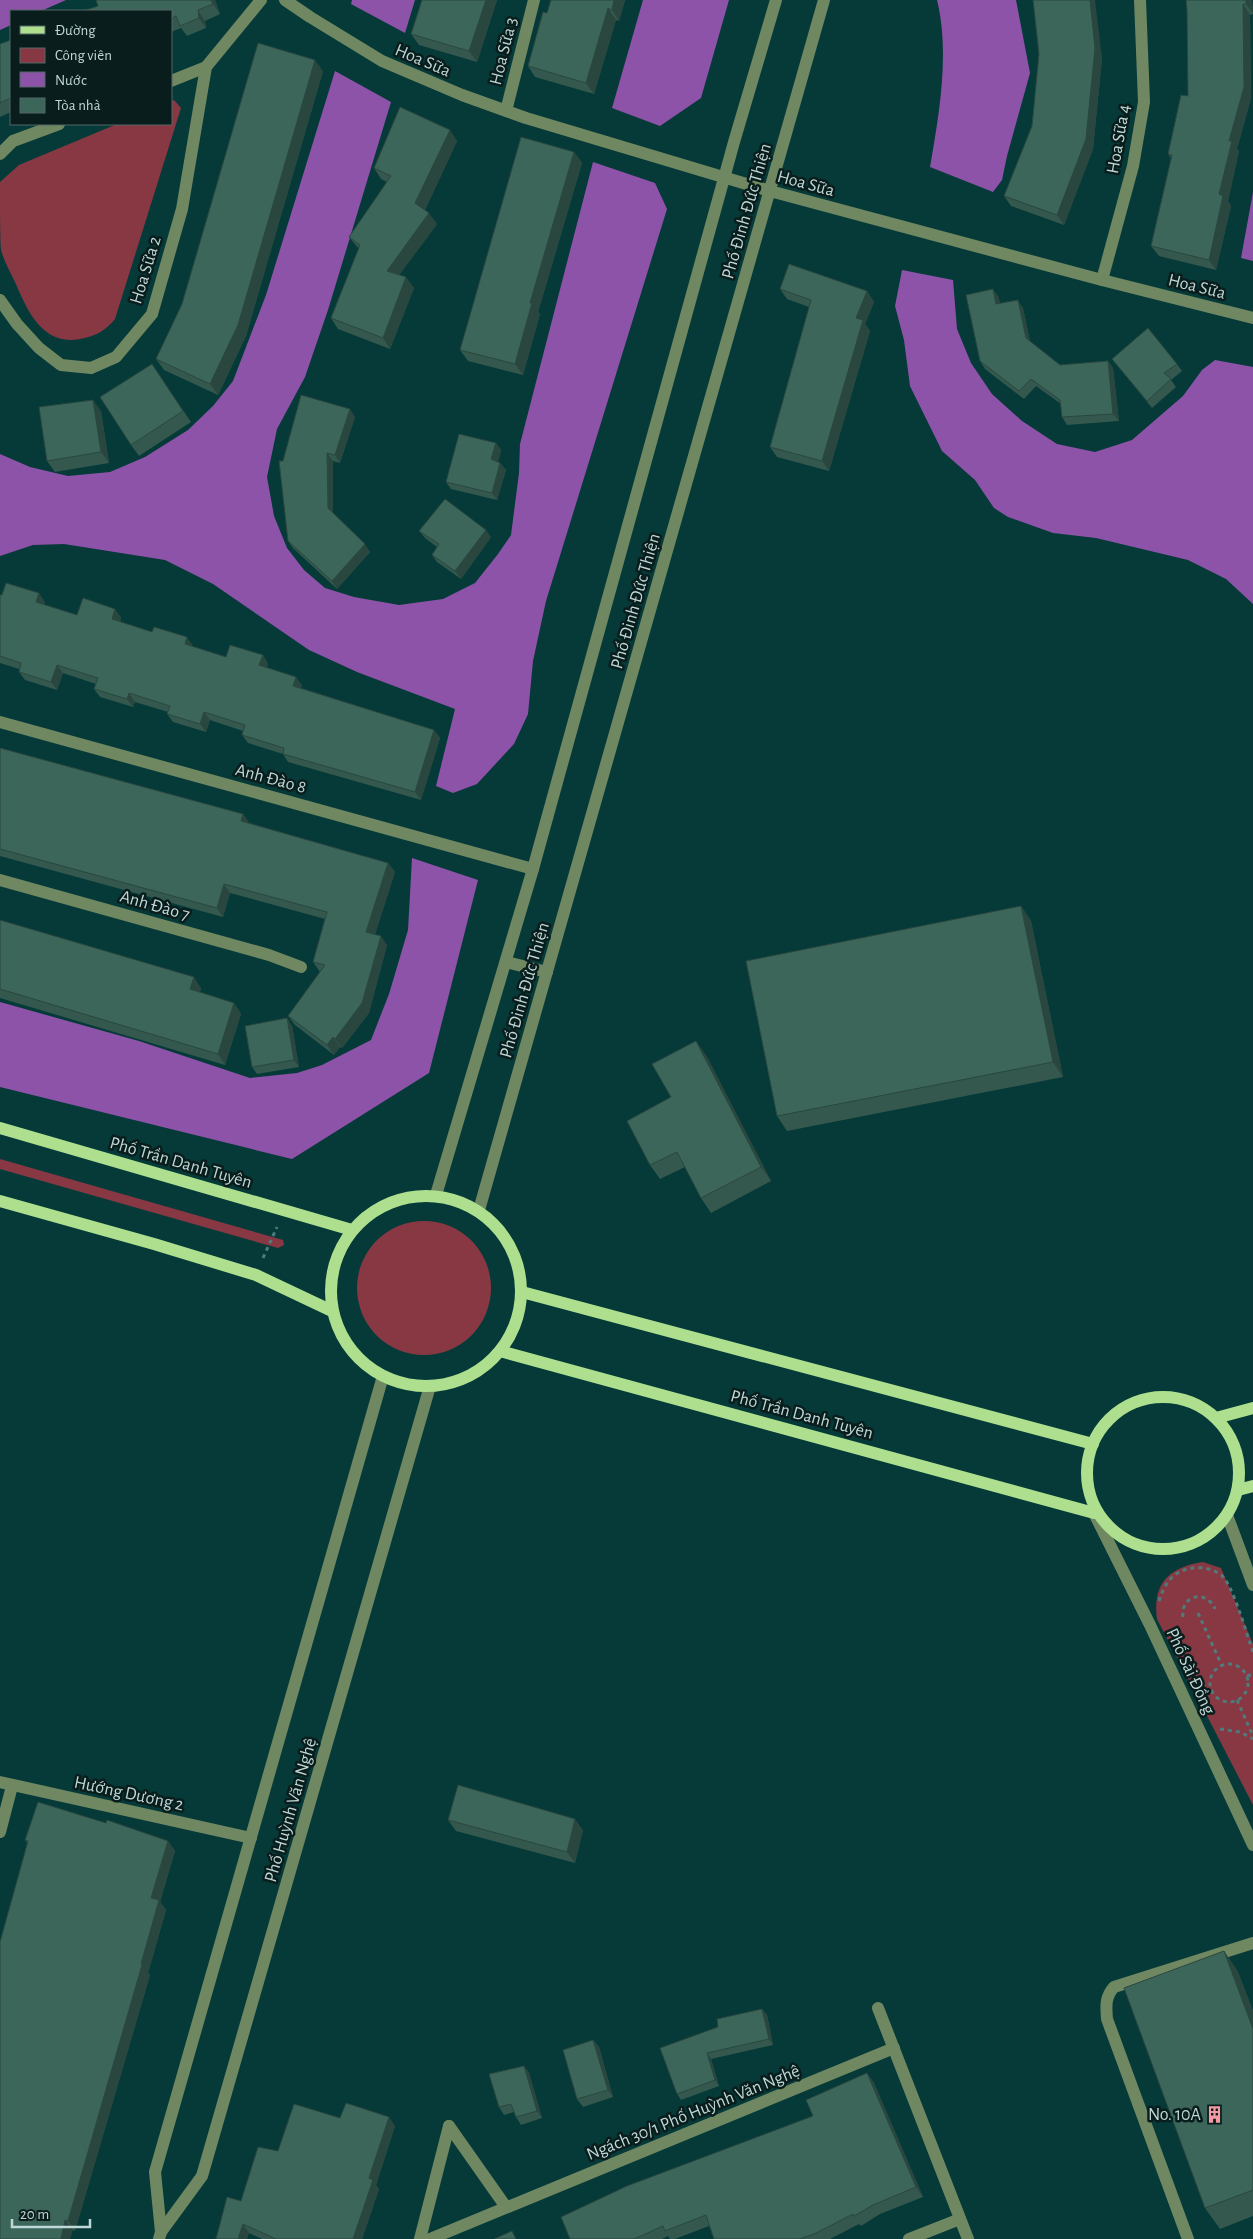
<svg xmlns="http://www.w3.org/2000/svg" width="1253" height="2239" viewBox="0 0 1253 2239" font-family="'Alegreya Sans',sans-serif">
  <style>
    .green { fill: #883843 }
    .water { fill: #8d53a9 }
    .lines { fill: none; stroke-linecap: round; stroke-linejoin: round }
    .path { stroke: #517b7a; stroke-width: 3; stroke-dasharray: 4 4; stroke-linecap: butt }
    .minor { stroke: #708861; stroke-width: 12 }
    .major { stroke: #addf8e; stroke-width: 12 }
    .wall { fill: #34584d }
    .shaded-wall { fill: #2a473f }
    .building { fill: #3c665a; stroke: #2a473f }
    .labels { text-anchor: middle; stroke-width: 5; stroke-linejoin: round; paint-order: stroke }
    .street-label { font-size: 18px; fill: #bfd7d6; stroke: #0a1d1d }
    .poi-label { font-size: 18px; fill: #bfd7d6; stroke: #0a1d1d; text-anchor: end }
  </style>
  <rect width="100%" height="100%" fill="#053a39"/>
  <g class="green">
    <path d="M174,100L181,108L115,319C105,331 96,336 80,339C42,346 27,310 15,282C10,272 4,261 1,250C0,238 0,197 0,182L19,165L117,124H171V101Z"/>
    <path d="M0,1159L283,1240L284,1245L278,1248L0,1169Z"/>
    <circle cx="424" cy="1288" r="67"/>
    <path d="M1203,1562L1221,1568L1253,1644V1805L1157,1619C1152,1584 1169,1567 1203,1562Z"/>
  </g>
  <g class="water">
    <path d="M0,0H66L41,11H11V25L0,30Z"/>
    <path d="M352,0H415L405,33L351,4Z"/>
    <path d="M643,0H729L701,98L660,126L612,108Z"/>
    <path d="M937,0H1016L1030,73L1007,156L1002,180L993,192L930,167C939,115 950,53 937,0Z"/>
    <path d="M335,71L391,102L328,310L305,377L277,429L267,477L274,516L287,548L304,570L325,588L354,597L399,605L443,599L475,583L498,554L511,535L519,473L520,444L593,162L655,183L667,209L546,601L533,661L528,714L514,744L477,784L453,793L436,786L455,709L357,672L309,650L213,584L165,560L64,544L33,545L0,556V454L30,467L68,476L110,472L145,457L188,430L213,406L233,381L266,295Z"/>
    <path d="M1253,192V261L1241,258Z"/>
    <path d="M902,270L953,280L957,329L971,363L992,394L1022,421L1057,444L1095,452L1132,440L1183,396L1202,370L1215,360L1253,367V604L1226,579L1188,560L1096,538L1053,533L1008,517L994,508L975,480L942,451L910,386L904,340L895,306Z"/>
    <path d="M412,858L478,880L429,1073L292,1159L0,1087V1002L139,1041L250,1078L297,1073L322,1065L371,1040L389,994L408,930Z"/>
  </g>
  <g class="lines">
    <g class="path">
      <path d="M263,1258L277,1227"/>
      <path d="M1159,1601C1164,1585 1171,1573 1188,1569C1199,1566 1212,1568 1221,1575C1233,1584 1247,1636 1253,1652"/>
      <path d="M1198,1613L1222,1666"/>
      <path d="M1183,1617C1180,1595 1207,1589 1215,1609"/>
      <circle cx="1229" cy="1683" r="19"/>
      <path d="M1247,1676L1253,1674"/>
      <path d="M1237,1700L1253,1736"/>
      <path d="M1220,1729L1240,1732L1253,1739"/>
    </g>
    <g class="minor">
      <path d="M285,0L310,17L382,61L462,95L526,118L770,191L1102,280L1253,318"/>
      <path d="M171,81L206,67"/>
      <path d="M506,111L534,0"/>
      <path d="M0,154L13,141L59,124"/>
      <path d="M1102,280L1133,166L1144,102L1140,0"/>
      <path d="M0,300L17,324L39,348L61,365L91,368L116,357L152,314L182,209L206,67L261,0"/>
      <path d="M0,722L533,869"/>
      <path d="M0,880L269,955L301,967"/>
      <path d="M506,962L547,972"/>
      <path d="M436,1195L533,869L734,142L776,0"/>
      <path d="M479,1210L824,0"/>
      <path d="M1094,1513L1150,1625L1253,1845"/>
      <path d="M1227,1515L1253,1585"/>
      <path d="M0,1782L251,1838"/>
      <path d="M0,1832L12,1786"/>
      <path d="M878,2008L968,2239"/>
      <path d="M449,2126L506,2207"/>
      <path d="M161,2232L202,2176L430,1386"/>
      <path d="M159,2239L161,2232L155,2172L383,1376"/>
      <path d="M420,2239L449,2126"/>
      <path d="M430,2239L894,2048"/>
      <path d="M909,2239L960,2219"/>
      <path d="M1188,2239L1107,2019C1106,2006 1105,1997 1114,1987L1253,1943"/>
    </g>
    <g class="major">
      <path d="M0,1128L352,1230"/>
      <circle cx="426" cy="1291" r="95"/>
      <path d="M0,1201L154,1244L256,1275L332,1311"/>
      <path d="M522,1292L1093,1444"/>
      <path d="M500,1351L1094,1513"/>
      <circle cx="1163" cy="1473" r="76"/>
      <path d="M1216,1418L1253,1408"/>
      <path d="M1238,1490L1253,1486"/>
    </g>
  </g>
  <g class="wall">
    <path d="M215,0L220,14L205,21L206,28L187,36L181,28L171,32V11Z"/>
    <path d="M497,0L477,62L419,45L411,34Z"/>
    <path d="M625,0L619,21L616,20L594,94L535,77L528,66L547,13Z"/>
    <path d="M1252,0L1253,14L1250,15L1251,98L1237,149L1239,151L1228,201L1231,206L1216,270L1159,256L1151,246L1171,158L1168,154L1188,96L1187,10Z"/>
    <path d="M11,40V112L0,117V44Z"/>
    <path d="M1039,54L1102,58L1093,149L1064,225L1011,206L1004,196L1032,126Z"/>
    <path d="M323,71L246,336L218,395L164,370L156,359Z"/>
    <path d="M457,141L425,210L437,224L399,275L414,288L390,349L338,329L331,318L359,249L349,237L387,182L381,179L374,168Z"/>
    <path d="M574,152L582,163L538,312L540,314L523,375L468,361L460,350Z"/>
    <path d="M780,289L867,291L874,302L865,324L870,331L829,471L777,457L770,447L809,307L787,299Z"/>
    <path d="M998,296L1000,303L1023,308L1030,342L1060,365L1108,361L1113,368L1119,421L1067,425L1062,417L1061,404L1036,386L1024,399L985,369L980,361Z"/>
    <path d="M1112,359L1177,364L1182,371L1171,380L1176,387L1152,408Z"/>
    <path d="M159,375L191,422L139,456L131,445Z"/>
    <path d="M101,411L109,463L55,472L47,461Z"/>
    <path d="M355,417L340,463L333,461V513L370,552L337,589L293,548L288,541L283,461Z"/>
    <path d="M496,443L501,450L498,462L500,463L506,470L497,500L451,489L446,482Z"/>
    <path d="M419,531L491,537L461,579L437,562L432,555L437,547L425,538Z"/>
    <path d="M0,595L45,602L44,605L77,615L121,617L120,622L193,646L192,647L226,657L263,655L268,664L267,668L302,685L301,688L434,730L440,738L421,800L288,762L283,754L248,743L242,735L243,731L210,720L206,732L173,722L167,714L168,712L135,702L133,707L100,697L94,689L96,684L63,673L57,690L25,680L19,672V669L0,663Z"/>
    <path d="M0,748L243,814L249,823L388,863L395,872L375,934L387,945L369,1013L342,1048L340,1047L334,1055L295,1025L288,1016L320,972L313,962L325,919L230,893L223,917L0,856Z"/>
    <path d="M1021,906L1031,921L1063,1077L787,1131L777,1116Z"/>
    <path d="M0,920L201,988L200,992L234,1003L241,1014L225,1065L0,998Z"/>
    <path d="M287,1018L292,1026L299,1067L257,1074L252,1067Z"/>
    <path d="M706,1055L771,1181L711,1213L701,1198L685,1167L660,1179L650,1165L671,1097Z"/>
    <path d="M448,1820L583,1830L575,1863L456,1831Z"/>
    <path d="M106,1823L168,1841L175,1851L160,1902L166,1910L148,1973L150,1975L75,2231L73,2230L0,2239L28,1844L25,1840Z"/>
    <path d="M1224,1951L1238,1972L1253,2011V2216L1220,2229L1205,2208Z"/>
    <path d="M762,2009L767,2015L773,2045L711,2059L719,2086L681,2100L677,2094L718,2027Z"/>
    <path d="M593,2040L599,2047L613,2097L583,2107L577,2099Z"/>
    <path d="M524,2066L529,2073L542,2118L521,2125L516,2117L514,2112L504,2115L499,2107Z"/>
    <path d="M867,2073L874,2083L923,2197L880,2214L861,2226L859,2224L830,2239H714L709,2226L675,2239H670L668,2236L662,2239H570L813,2116Z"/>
    <path d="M340,2118L395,2126L376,2185L379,2189L362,2239H262L249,2233L247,2239H216L241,2201L278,2151Z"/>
  </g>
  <g class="shaded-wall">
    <path d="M211,0H215L220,14L213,4Z"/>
    <path d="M486,0H497L477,62L469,51Z"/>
    <path d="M614,0H625L619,21L612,10Z"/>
    <path d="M1090,0H1095L1102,58L1093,149L1064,225L1057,215Z"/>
    <path d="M1246,0H1252L1253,13L1246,4Z"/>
    <path d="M1243,4L1250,15L1251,98L1237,149L1239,151L1228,201L1231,206L1216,270L1209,260L1219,194L1229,141Z"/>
    <path d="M608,8L616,20L594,94L586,83Z"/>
    <path d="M198,10L205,21L206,28L199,18Z"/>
    <path d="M315,60L323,71L246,336L218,395L210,384Z"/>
    <path d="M450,130L457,141L423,214L415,203Z"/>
    <path d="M574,152L582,163L538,312L540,314L523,375L515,364L530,303Z"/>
    <path d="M429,213L437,224L394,282L387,271Z"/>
    <path d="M406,277L414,288L390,349L383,338Z"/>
    <path d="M993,289L998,296L1002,311L996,304Z"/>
    <path d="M867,291L874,302L865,324L870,331L829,471L822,461L856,318Z"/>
    <path d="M1018,300L1023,308L1031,346L1026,338Z"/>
    <path d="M1108,361L1113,368L1119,421L1113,414Z"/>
    <path d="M93,400L101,411L109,463L101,452Z"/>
    <path d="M350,409L355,417L340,463L335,455Z"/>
    <path d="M496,443L501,450L497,467L491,459Z"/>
    <path d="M327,453L333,461V516L328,508Z"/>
    <path d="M500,463L506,470L497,500L492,493Z"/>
    <path d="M486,530L491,537L461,579L455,571Z"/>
    <path d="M365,544L370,552L337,589L332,581Z"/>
    <path d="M39,593L45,602L42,610L36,602Z"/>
    <path d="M115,609L121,617L118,628L112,619Z"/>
    <path d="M187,637L193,646L191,653L185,644Z"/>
    <path d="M263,655L268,664L265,674L259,665Z"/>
    <path d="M57,665L63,673L57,690L51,682Z"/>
    <path d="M296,677L302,685L299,694L293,686Z"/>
    <path d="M129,693L135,702L133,707L127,699Z"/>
    <path d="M204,712L210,720L206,732L200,724Z"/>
    <path d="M434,730L440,738L421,800L415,792Z"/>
    <path d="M243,814L250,824L241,821Z"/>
    <path d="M388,863L395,872L373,941L366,932Z"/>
    <path d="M224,884L230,893L223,917L217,908Z"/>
    <path d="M1021,906L1031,921L1063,1077L1053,1062Z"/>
    <path d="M381,936L387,945L369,1013L342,1048L335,1039Z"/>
    <path d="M194,977L201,988L198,1000L190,989Z"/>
    <path d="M234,1003L241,1014L225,1065L218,1054Z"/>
    <path d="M287,1018L292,1026L299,1067L294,1060Z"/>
    <path d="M333,1037L340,1047L334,1055L327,1045Z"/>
    <path d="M696,1041L706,1055L771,1181L761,1167Z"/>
    <path d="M575,1819L583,1830L575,1863L567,1852Z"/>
    <path d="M168,1841L175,1851L160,1902L166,1910L148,1973L150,1975L75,2231L68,2221L141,1964L151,1898Z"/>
    <path d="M1224,1951L1238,1972L1253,2011V2029Z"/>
    <path d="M762,2009L767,2015L773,2045L769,2039Z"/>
    <path d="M593,2040L599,2047L613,2097L608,2090Z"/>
    <path d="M707,2053L711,2059L719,2086L715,2080Z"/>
    <path d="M524,2066L529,2073L542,2118L537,2111Z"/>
    <path d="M867,2073L874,2083L923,2197L916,2187Z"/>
    <path d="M389,2117L395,2126L376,2185L379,2189L362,2239H353L369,2178Z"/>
    <path d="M65,2220L73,2230L70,2239H61Z"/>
    <path d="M243,2224L249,2233L247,2239H238Z"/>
  </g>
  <g class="building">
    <path d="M96,0H211L213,4L198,10L199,18L180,26L176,16L171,19V11H83L98,6Z"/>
    <path d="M422,0H486L469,51L411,34Z"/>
    <path d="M551,0H614L612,10L608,8L586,83L528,66L543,12L547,13Z"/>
    <path d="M1033,0H1090L1095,48L1086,139L1057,215L1004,196L1032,126L1039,54Z"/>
    <path d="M1186,0H1246V4H1243L1244,87L1229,141H1232L1219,194L1223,196L1209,260L1151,246L1172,155L1168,154L1181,95L1188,96L1187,10Z"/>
    <path d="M11,40V98L0,103V44Z"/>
    <path d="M258,43L315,60L238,325L210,384L156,359L182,304Z"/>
    <path d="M400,107L450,130L415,203L429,213L387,271L406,277L383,338L331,318L360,245L349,237L391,176L374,168Z"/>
    <path d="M521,137L574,152L530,303H532L515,364L460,350Z"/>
    <path d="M789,264L867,291L856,318L863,320L822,461L770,447L811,300L780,289Z"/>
    <path d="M993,289L996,304L1018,300L1026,338L1060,365L1108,361L1113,414L1062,417L1060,400L1031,379L1019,391L980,361L966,295Z"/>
    <path d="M1148,328L1177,364L1164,373L1171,379L1147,401L1112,359Z"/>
    <path d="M152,364L183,411L131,445L100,397Z"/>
    <path d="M301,395L350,409L335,455L327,453L328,508L365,544L332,581L288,541L279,461H283Z"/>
    <path d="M93,400L101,452L47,461L39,407Z"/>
    <path d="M459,434L496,443L491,459L500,463L492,493L446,482Z"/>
    <path d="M445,499L486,530L455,571L432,555L439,544L419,531Z"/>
    <path d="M6,583L39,593L36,602L77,615L83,598L115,609L112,619L152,632L154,627L187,637L185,644L226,657L230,645L263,655L259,665L296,677L293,686L434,730L415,792L283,754L284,748L242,735L245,725L204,712L200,724L167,714L170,706L129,693L127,699L94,689L98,678L57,665L51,682L19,672L21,663L0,656V595H2Z"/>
    <path d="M0,748L243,814L241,821L388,863L366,932L381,936L362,1003L335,1039L333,1037L327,1045L288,1016L325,965L313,962L327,912L224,884L217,908L0,849Z"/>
    <path d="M1021,906L1053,1062L777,1116L746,961Z"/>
    <path d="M0,920L194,977L190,989L234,1003L218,1054L0,989Z"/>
    <path d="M287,1018L294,1060L252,1067L245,1026Z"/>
    <path d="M696,1041L761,1167L701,1198L677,1152L650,1165L627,1121L671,1097L652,1064Z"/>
    <path d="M458,1785L575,1819L567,1852L448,1820Z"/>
    <path d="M38,1802L106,1823L107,1820L168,1841L151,1898L159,1900L141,1964L142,1965L68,2221L65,2220L61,2239H0V1942L28,1841L25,1840Z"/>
    <path d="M1224,1951L1253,2029V2190L1205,2208L1124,1988Z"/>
    <path d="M762,2009L769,2039L707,2053L715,2080L677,2094L660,2048L718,2027L717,2019Z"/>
    <path d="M593,2040L608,2090L577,2099L563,2050Z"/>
    <path d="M524,2066L537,2111L516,2117L511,2104L499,2107L489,2074Z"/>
    <path d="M867,2073L916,2187L873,2205L854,2216L853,2214L814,2234L799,2239H714L706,2215L665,2231L663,2226L634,2239H570L561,2217L627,2186L813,2116L806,2100Z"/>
    <path d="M346,2103L389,2117L369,2178L373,2180L353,2239H276L243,2224L238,2239H216L227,2197L241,2201L258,2147L278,2151L294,2104L340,2118Z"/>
    <path d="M512,2231L516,2239H494Z"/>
  </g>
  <defs>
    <symbol id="building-bare" viewBox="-9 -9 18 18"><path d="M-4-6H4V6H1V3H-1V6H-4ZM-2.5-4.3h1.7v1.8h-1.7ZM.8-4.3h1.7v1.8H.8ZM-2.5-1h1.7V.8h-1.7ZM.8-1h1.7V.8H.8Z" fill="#f49aa2" stroke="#0a1d1d" stroke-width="2.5" paint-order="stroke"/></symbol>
  </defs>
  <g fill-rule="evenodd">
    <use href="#building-bare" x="1202" y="2102" width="25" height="25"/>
  </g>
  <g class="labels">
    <g class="street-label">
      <text transform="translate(503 51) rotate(-76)" y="6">Hoa Sữa 3</text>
      <text transform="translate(423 60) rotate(23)" y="6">Hoa Sữa</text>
      <text transform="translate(1118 139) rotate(-80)" y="6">Hoa Sữa 4</text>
      <text transform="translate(806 183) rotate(15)" y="6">Hoa Sữa</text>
      <text transform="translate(746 211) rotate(-74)" y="6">Phố Đinh Đức Thiện</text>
      <text transform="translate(145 270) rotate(-73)" y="6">Hoa Sữa 2</text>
      <text transform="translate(1197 286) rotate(14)" y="6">Hoa Sữa</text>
      <text transform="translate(635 601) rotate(-74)" y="6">Phố Đinh Đức Thiện</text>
      <text transform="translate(271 778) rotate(15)" y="6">Anh Đào 8</text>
      <text transform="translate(155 905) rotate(16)" y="6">Anh Đào 7</text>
      <text transform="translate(524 990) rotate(-74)" y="6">Phố Đinh Đức Thiện</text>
      <text transform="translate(181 1162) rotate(16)" y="6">Phố Trần Danh Tuyên</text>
      <text transform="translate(802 1414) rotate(15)" y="6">Phố Trần Danh Tuyên</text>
      <text transform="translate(1191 1671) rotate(65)" y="6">Phố Sài Đồng</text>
      <text transform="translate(129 1793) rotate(12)" y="6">Hướng Dương 2</text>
      <text transform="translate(290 1810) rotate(-74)" y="6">Phố Huỳnh Văn Nghệ</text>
      <text transform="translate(693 2112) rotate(-22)" y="6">Ngách 30/1 Phố Huỳnh Văn Nghệ</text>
    </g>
    <g class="poi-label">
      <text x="1201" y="2120">No. 10A</text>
    </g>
  </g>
  <rect x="10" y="10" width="162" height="115" fill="#0a1d1d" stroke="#526767"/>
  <rect x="20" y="26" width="25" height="8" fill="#addf8e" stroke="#526767"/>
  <text x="55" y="35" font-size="15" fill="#bfd7d6">Đường</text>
  <rect x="20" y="48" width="25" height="15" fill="#883843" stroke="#526767"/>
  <text x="55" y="60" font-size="15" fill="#bfd7d6">Công viên</text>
  <rect x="20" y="72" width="25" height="15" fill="#8d53a9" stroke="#526767"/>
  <text x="55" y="85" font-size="15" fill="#bfd7d6">Nước</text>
  <rect x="20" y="98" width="25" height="15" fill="#3c665a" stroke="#526767"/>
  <text x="55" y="110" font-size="15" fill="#bfd7d6">Tòa nhà</text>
  <path d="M12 2219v8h78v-8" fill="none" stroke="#bfd7d6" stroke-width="2.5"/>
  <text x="20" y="2219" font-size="15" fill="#bfd7d6" stroke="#0a1d1d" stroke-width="4" paint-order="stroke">20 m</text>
</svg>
